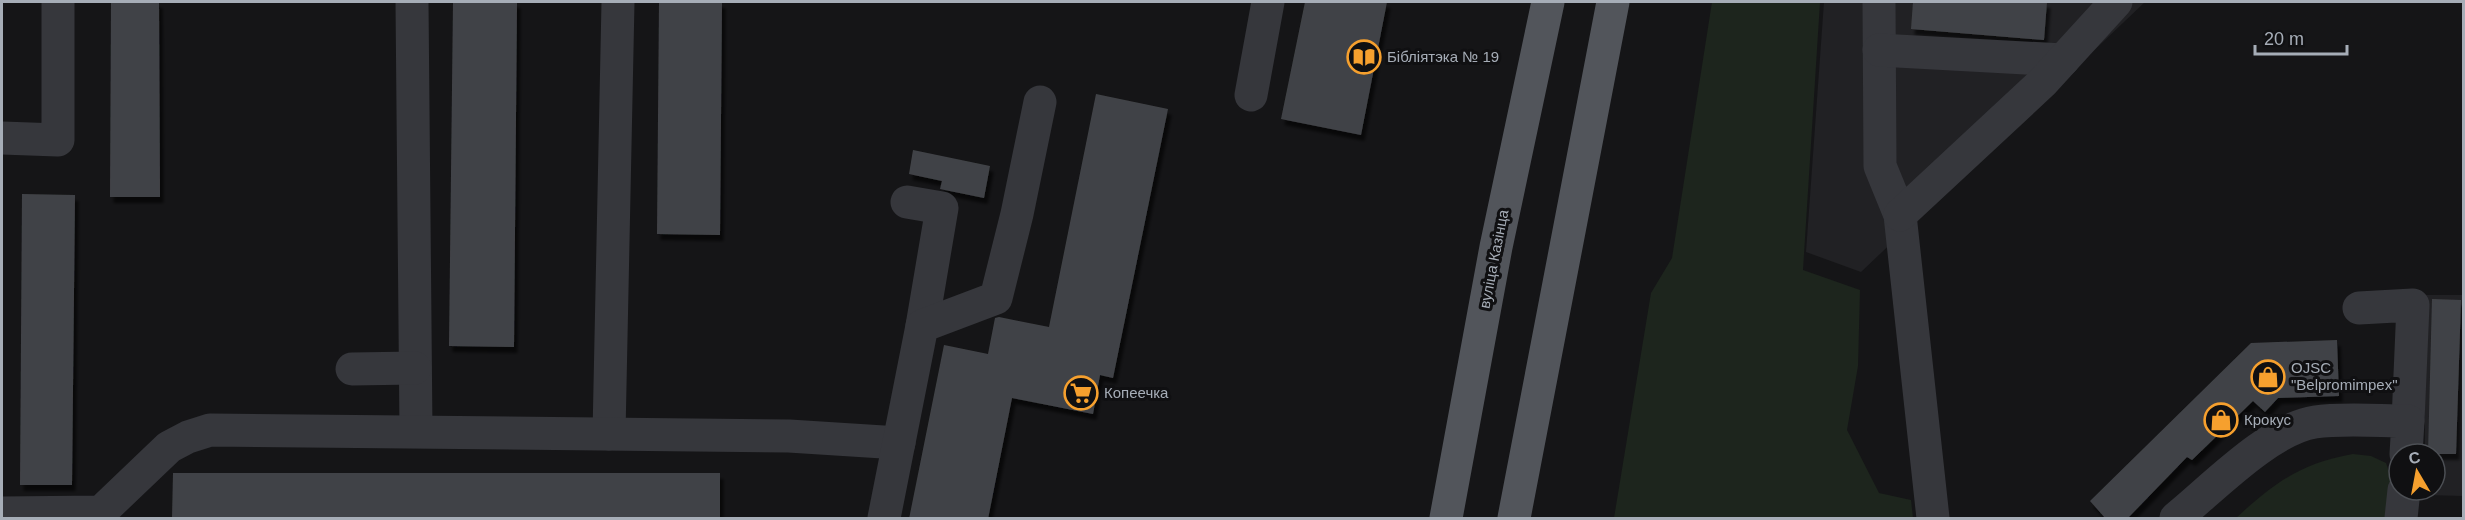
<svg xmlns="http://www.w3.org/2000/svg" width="2465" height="520" viewBox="0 0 2465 520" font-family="Arial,sans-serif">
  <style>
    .built { fill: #212124 }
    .green { fill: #1d251d }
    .building { fill: #414347; filter: url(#shadow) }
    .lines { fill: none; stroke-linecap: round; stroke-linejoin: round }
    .minor { stroke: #36373c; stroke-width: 33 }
    .major { stroke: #52555b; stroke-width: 33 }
    .labels { text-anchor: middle; stroke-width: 6; stroke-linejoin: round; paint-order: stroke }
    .poi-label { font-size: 15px; fill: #a6adb7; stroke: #101012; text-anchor: start }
    .street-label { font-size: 15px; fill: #a6adb7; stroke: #101012 }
  </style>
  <defs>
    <filter id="shadow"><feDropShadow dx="3.5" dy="6" stdDeviation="1.5" flood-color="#0009"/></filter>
  </defs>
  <rect width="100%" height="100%" fill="#151517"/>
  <g class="built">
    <path d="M1824,2H2145L1861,272L1806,252Z"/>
    <path d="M2424,295H2463V496L2426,495V490H2435V454H2425Z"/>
  </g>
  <g class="green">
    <path d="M1712,2H1820L1803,270L1860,290L1858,366L1847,430L1879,493L1911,500L1913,518H1614L1651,293L1672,258Z"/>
    <path d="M2353,454L2371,456L2386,463C2394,483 2391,498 2386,518H2236C2274,483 2301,463 2353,454Z"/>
  </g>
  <g class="building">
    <path d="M111,2H159L160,197H110Z"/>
    <path d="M453,2H517L514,347L449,346Z"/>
    <path d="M659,2H722L720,235L657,234Z"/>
    <path d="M1305,2H1387L1361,135L1281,119Z"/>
    <path d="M1913,2H2047L2044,40L1911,29Z"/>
    <path d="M1096,94L1168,109L1113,378L1100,375L1093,414L1012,398L988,519H909L944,345L988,354L995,318L999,317L1049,327Z"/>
    <path d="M913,150L990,166L984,198L940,189L942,181L909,174Z"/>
    <path d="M22,194L75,195L72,485H20Z"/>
    <path d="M2432,299L2461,300L2456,454H2428Z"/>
    <path d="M2337,340L2339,396L2278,398L2265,412L2253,401L2192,460L2187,457L2127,519H2106L2090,501L2251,343Z"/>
    <path d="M173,473H720V519H172Z"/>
  </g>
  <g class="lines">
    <g class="minor">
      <path d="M412,2L416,431"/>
      <path d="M1879,2L1880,166L1900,215L1933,518"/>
      <path d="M1879,50L2063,60"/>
      <path d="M1251,95L1268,2"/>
      <path d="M2,138L58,140V2"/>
      <path d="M907,202L942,208L922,326"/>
      <path d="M1900,215L2043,82L2116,2"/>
      <path d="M2359,308L2413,305L2408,421"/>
      <path d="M352,369L415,368"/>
      <path d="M609,434L618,2"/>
      <path d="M2,513L101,512L169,447L188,437L210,430L789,436L899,443"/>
      <path d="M884,518L922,326L996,298L1017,214L1040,102"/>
      <path d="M2176,518C2212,489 2269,429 2315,422C2341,418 2380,421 2408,421L2406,454"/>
      <path d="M2401,518L2404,490"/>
    </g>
    <g class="major">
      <path d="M1446,518L1496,247L1548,2"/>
      <path d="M1514,518L1613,2"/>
    </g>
  </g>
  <defs>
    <symbol id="library-ring" viewBox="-11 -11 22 22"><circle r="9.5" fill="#101012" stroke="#f6a02e" stroke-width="1.5"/><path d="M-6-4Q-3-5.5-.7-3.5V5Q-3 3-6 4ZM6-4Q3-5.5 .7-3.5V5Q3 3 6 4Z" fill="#f6a02e"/></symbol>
    <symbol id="shop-ring" viewBox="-11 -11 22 22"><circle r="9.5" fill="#101012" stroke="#f6a02e" stroke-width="1.5"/><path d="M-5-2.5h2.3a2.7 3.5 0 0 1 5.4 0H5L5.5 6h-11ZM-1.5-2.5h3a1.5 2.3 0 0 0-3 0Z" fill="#f6a02e"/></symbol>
    <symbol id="supermarket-ring" viewBox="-11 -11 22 22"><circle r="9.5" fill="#101012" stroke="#f6a02e" stroke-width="1.5"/><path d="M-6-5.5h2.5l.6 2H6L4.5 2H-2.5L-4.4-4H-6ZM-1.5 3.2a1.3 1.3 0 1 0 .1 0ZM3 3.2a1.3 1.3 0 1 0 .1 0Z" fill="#f6a02e"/></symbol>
  </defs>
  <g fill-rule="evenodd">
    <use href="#library-ring" x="1345" y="38" width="38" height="38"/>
    <use href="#shop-ring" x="2249" y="358" width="38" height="38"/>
    <use href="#supermarket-ring" x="1062" y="374" width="38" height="38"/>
    <use href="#shop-ring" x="2202" y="401" width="38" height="38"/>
  </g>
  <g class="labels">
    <g class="poi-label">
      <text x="1387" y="62">Бібліятэка № 19</text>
      <text x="2291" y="373">OJSC<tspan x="2291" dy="17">"Belpromimpex"</tspan></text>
      <text x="1104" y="398">Копеечка</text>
      <text x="2244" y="425">Крокус</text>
    </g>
    <g class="street-label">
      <text transform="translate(1494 259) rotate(-79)" y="5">вуліца Казінца</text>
    </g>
  </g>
  <rect width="2465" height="520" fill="none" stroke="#a6adb7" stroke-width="6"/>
  <g transform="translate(2417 472) rotate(350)"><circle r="28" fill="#101012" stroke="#4c4f54" stroke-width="1.5"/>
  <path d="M0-4.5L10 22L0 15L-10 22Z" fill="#f6a02e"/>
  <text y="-9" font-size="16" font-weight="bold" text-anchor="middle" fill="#a6adb7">С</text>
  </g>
  <path d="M2255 45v9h92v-9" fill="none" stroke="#a6adb7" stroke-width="3"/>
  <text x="2264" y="45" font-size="18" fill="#a6adb7" stroke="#101012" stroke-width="4.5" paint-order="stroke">20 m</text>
</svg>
